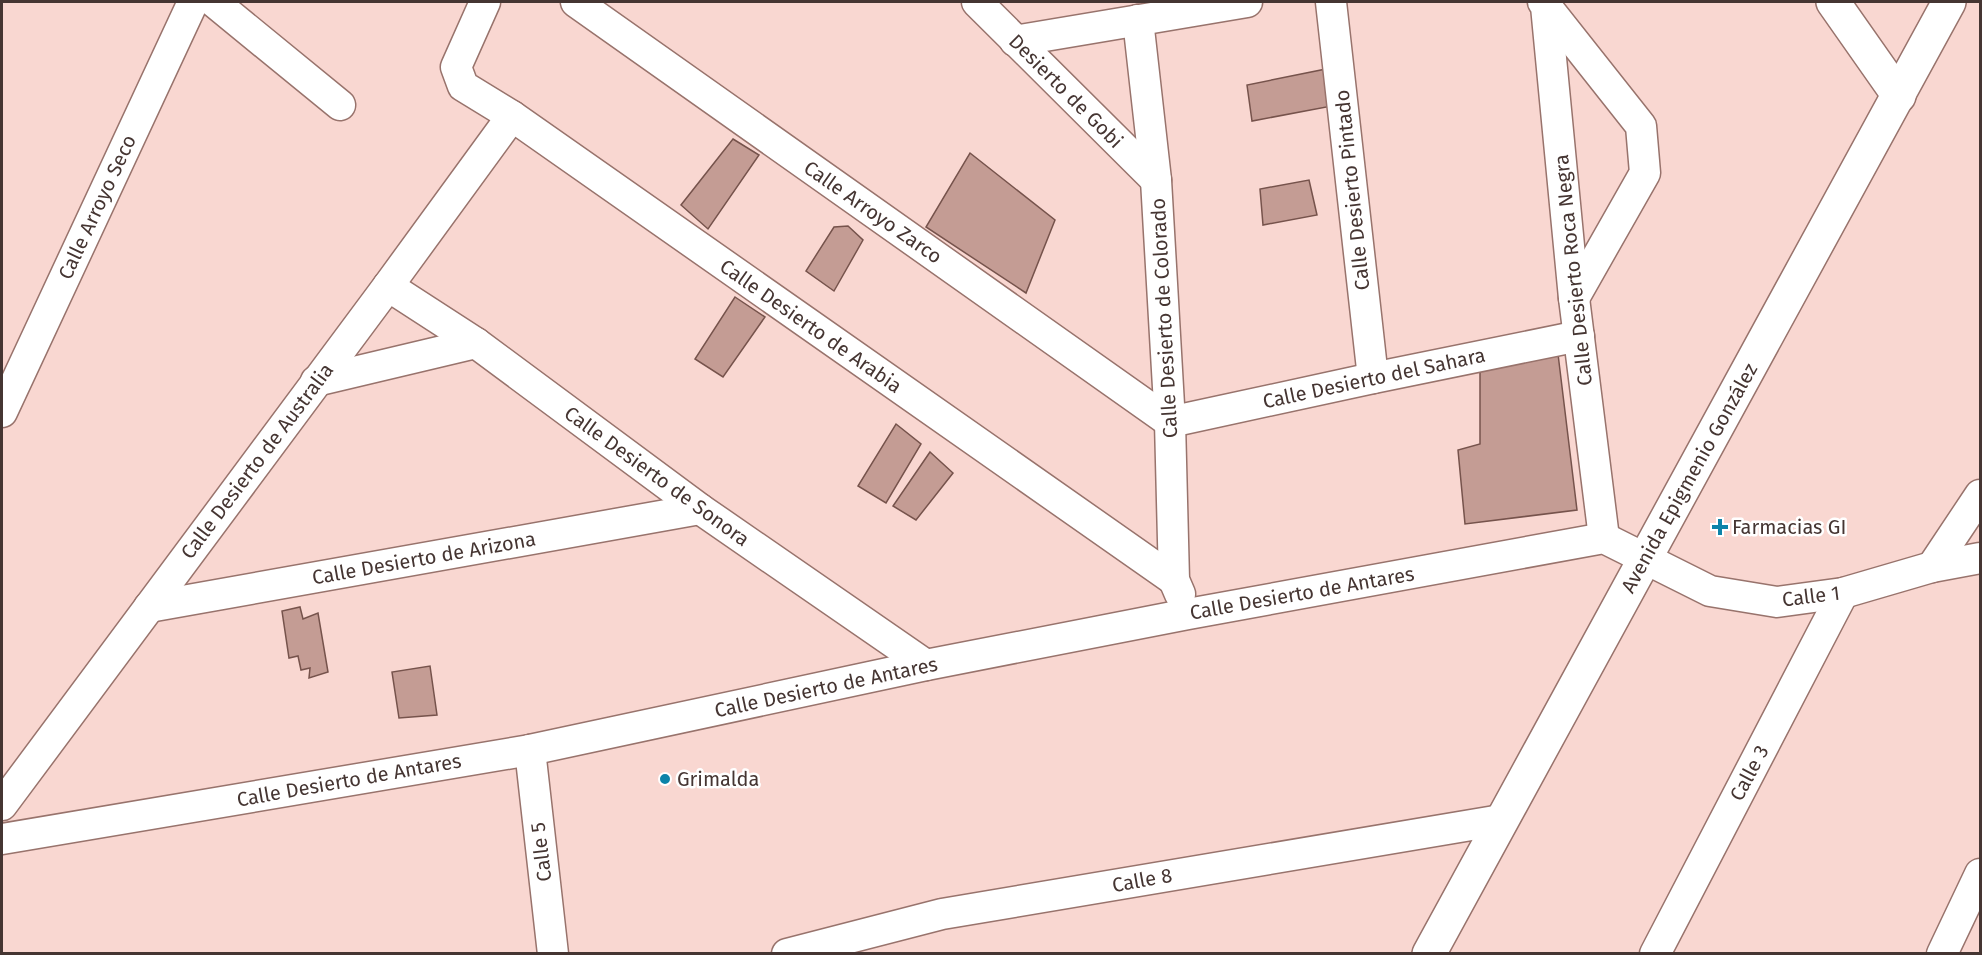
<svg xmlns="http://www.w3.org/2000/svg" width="1982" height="955" viewBox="0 0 1982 955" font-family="'Fira Sans',sans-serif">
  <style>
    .building { fill: #c49c94; stroke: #76534c; stroke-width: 1.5 }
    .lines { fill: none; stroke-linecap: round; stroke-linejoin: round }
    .street-casing { stroke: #98736c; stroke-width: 33 }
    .secondary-casing { stroke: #98736c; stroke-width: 36 }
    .street { stroke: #fff; stroke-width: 30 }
    .secondary { stroke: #fff; stroke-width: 33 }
    .poi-dot { fill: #0c83a9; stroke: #fff; stroke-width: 2 }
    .labels { text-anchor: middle; stroke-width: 5; stroke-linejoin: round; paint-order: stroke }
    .street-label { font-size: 20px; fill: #453532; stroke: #fff }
    .poi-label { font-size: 20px; fill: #453532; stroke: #fff; text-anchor: start }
  </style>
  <rect width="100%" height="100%" fill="#f9d7d1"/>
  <g class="building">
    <path d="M1331,68L1332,106L1252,121L1247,85Z"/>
    <path d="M733,139L759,155L708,229L681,205Z"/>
    <path d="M970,153L1055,220L1026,293L926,227Z"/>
    <path d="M1309,180L1317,215L1263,225L1260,189Z"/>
    <path d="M848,226L863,240L834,291L806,271L834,227Z"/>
    <path d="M735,297L765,317L723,377L695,359Z"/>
    <path d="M1558,354L1577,510L1465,524L1458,450L1480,444V369Z"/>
    <path d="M896,424L921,444L886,503L858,486Z"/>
    <path d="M930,452L953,473L916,520L893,506Z"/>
    <path d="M300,607L303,619L318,613L328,672L309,678L310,668L301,670L298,656L289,658L282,611Z"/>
    <path d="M430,666L437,715L399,718L392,672Z"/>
  </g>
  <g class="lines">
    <defs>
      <g id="street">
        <path d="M214,2L340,105"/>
        <path d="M485,2L456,67L463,86L512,116L1174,580"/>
        <path d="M576,2L1170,422L1373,378L1579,336"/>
        <path d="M977,2L1156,180"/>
        <path d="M1331,2L1373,378"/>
        <path d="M1543,2L1546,6L1574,298L1604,538"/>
        <path d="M1546,6L1641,126L1645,173L1574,298"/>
        <path d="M1138,20L1156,180L1170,422L1174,580L1180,594"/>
        <path d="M1015,41L1247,2"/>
        <path d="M388,286L476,343L700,509L926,665"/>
        <path d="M316,381L476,343"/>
        <path d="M2,412L193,2"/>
        <path d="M1932,567L1980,495"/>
        <path d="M149,607L700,509"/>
        <path d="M530,750L553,954"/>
        <path d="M2,805L388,286L512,116"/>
        <path d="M2,839L530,750L926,665L1188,614L1604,538L1710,591L1777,602L1843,593L1932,567L1980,558"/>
        <path d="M787,954L942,914L1501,820"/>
        <path d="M1655,954L1843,593"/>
        <path d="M1942,954L1980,874"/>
      </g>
      <g id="secondary">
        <path d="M1833,2L1899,96"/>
        <path d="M1429,954L1949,2"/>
      </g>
    </defs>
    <use href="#street" class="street-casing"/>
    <use href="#secondary" class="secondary-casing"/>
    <use href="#street" class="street"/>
    <use href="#secondary" class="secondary"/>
  </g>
  <g class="poi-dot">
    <path d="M1717 518h6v6h6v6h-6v6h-6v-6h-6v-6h6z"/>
    <circle cx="665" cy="779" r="6"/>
  </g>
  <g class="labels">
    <g class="street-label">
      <text transform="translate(1066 91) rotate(45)" y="7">Desierto de Gobi</text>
      <text transform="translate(1352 190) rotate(-96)" y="7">Calle Desierto Pintado</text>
      <text transform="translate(97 207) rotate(-65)" y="7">Calle Arroyo Seco</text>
      <text transform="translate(873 212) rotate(35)" y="7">Calle Arroyo Zarco</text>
      <text transform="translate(1573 270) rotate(-96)" y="7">Calle Desierto Roca Negra</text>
      <text transform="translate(1164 318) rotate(-93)" y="7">Calle Desierto de Colorado</text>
      <text transform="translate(811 326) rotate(35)" y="7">Calle Desierto de Arabia</text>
      <text transform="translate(1374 378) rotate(-12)" y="7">Calle Desierto del Sahara</text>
      <text transform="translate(257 461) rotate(-53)" y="7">Calle Desierto de Australia</text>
      <text transform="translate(657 476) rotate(36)" y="7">Calle Desierto de Sonora</text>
      <text transform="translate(1689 478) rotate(-61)" y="7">Avenida Epigmenio González</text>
      <text transform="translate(424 558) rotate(-10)" y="7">Calle Desierto de Arizona</text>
      <text transform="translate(1302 593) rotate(-10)" y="7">Calle Desierto de Antares</text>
      <text transform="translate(1811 596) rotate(-7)" y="7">Calle 1</text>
      <text transform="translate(826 687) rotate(-12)" y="7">Calle Desierto de Antares</text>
      <text transform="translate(1749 773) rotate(-62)" y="7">Calle 3</text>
      <text transform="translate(349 780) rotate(-10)" y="7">Calle Desierto de Antares</text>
      <text transform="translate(541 852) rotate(-97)" y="7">Calle 5</text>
      <text transform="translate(1142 880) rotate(-10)" y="7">Calle 8</text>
    </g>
    <g class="poi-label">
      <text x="1732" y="534">Farmacias GI</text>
      <text x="677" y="786">Grimalda</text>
    </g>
  </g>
  <rect width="1982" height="955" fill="none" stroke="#453532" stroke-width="6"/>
</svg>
